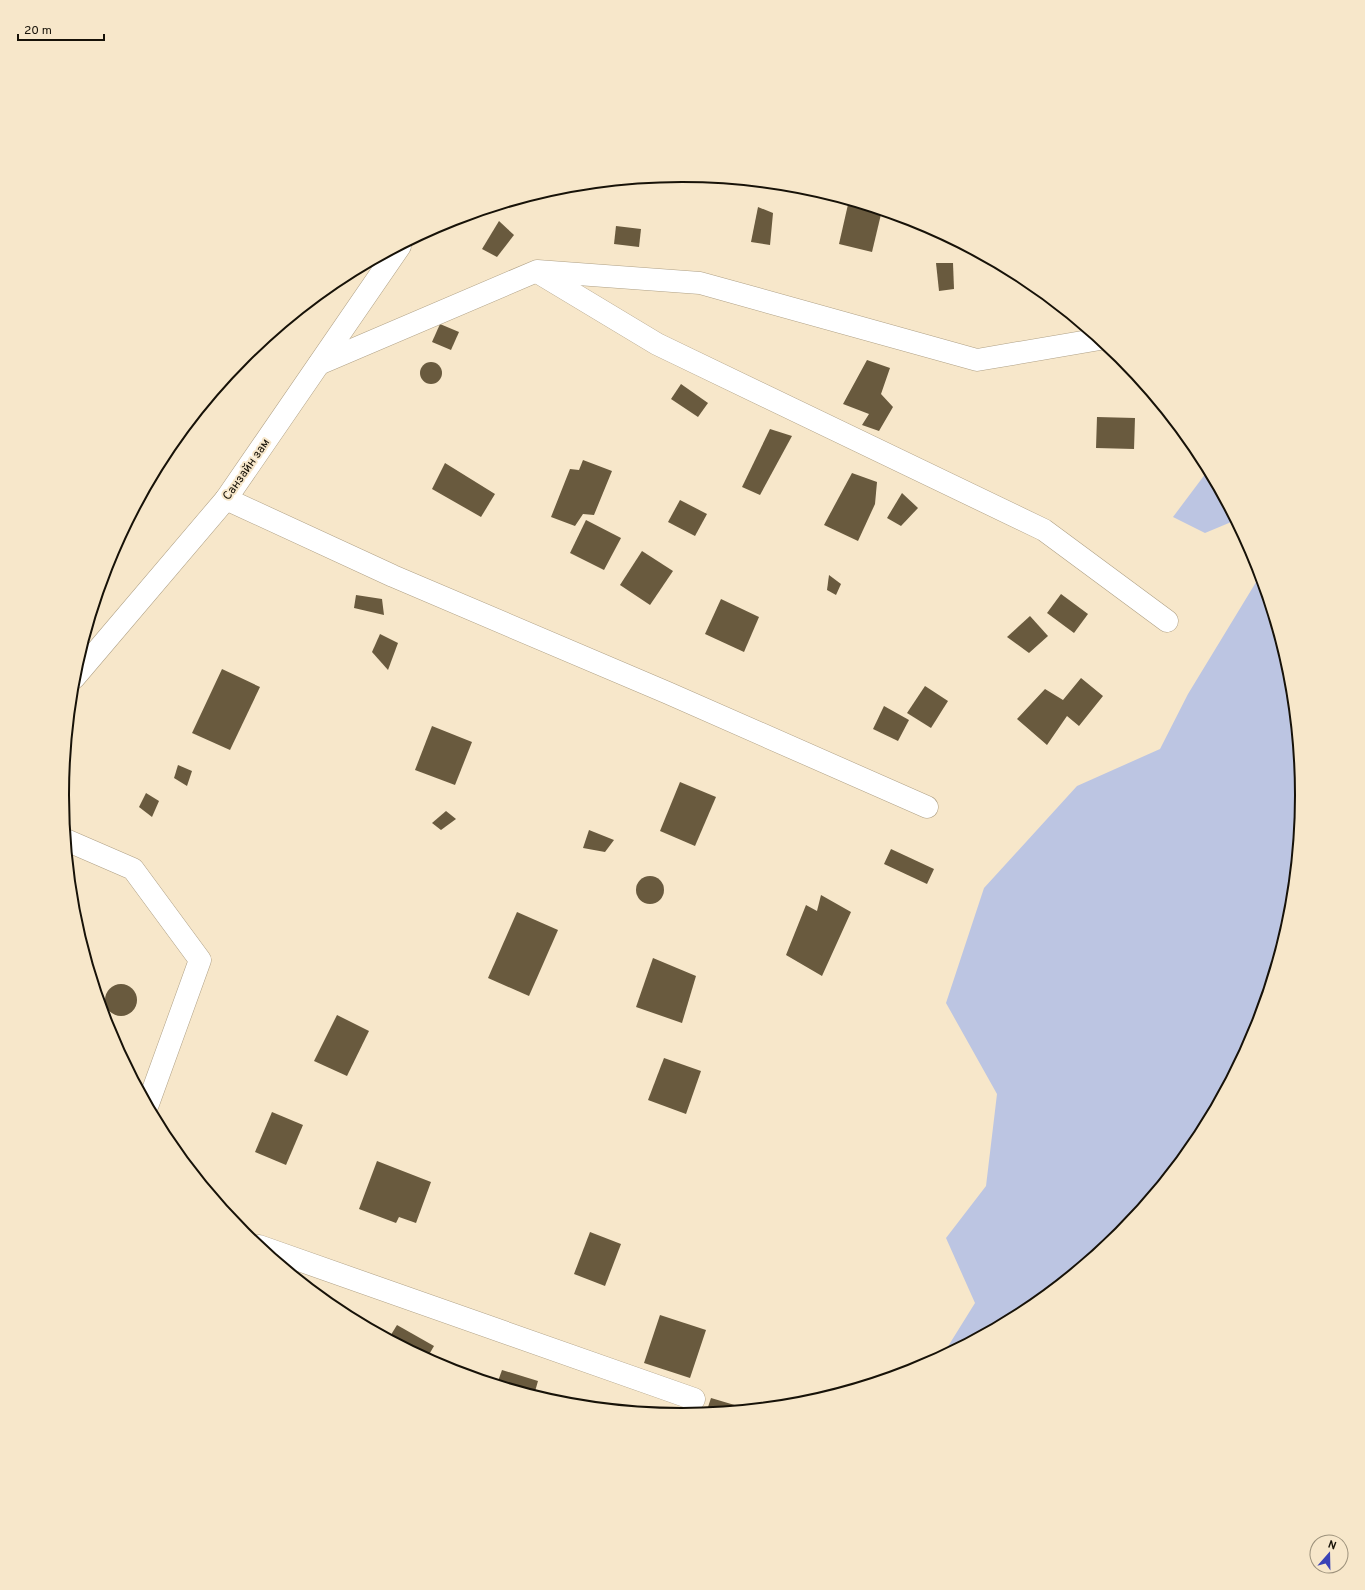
<svg xmlns="http://www.w3.org/2000/svg" width="1365" height="1590" viewBox="0 0 1365 1590" font-family="Overpass,sans-serif">
  <style>
    .green { fill: #bcc5e2 }
    .building { fill: #695a3e }
    .lines { fill: none; stroke-linecap: round; stroke-linejoin: round }
    .minor-casing { stroke: #afa085; stroke-width: 23 }
    .major-casing { stroke: #afa085; stroke-width: 23 }
    .minor { stroke: #fff; stroke-width: 22 }
    .major { stroke: #fff; stroke-width: 22 }
    .labels { text-anchor: middle; stroke-width: 4; stroke-linejoin: round; paint-order: stroke }
    .street-label { font-size: 12px; fill: #171208; stroke: #f7e7ca }
    .rim { fill: none; stroke: #171208; stroke-width: 2 }
  </style>
  <rect width="100%" height="100%" fill="#f7e7ca"/>
  <g class="green">
    <path d="M1209,469L1236,520L1205,533L1173,517Z"/>
    <path d="M1261,574L1291,674L1303,795L1291,916L1256,1033L1198,1140L1121,1234L1027,1311L942,1356L975,1303L946,1238L986,1186L997,1094L946,1003L984,888L1077,786L1160,749L1188,694Z"/>
  </g>
  <g class="building">
    <path d="M849,200L882,210L872,252L839,244Z"/>
    <path d="M758,207L773,213L770,245L751,242Z"/>
    <path d="M499,221L514,235L497,257L482,249Z"/>
    <path d="M616,226L641,229L639,247L614,244Z"/>
    <path d="M936,263H953L954,289L939,291Z"/>
    <path d="M440,324L459,332L451,350L432,342Z"/>
    <path d="M867,360L890,368L881,394L893,407L879,431L862,425L869,414L843,404Z"/>
    <circle cx="431" cy="373" r="11"/>
    <path d="M681,384L708,403L698,417L671,399Z"/>
    <path d="M1097,417L1135,418L1134,449L1096,448Z"/>
    <path d="M770,429L792,436L760,495L742,487Z"/>
    <path d="M583,460L612,471L594,515L583,514L575,526L551,517L570,469L579,470Z"/>
    <path d="M445,463L495,494L481,517L432,489Z"/>
    <path d="M852,473L877,482L875,504L858,541L824,525Z"/>
    <path d="M902,493L918,508L901,526L887,518Z"/>
    <path d="M680,500L707,514L695,536L668,522Z"/>
    <path d="M586,520L621,538L604,570L570,553Z"/>
    <path d="M642,551L673,571L650,605L620,585Z"/>
    <path d="M829,575L841,584L836,595L827,590Z"/>
    <path d="M1061,594L1088,614L1074,633L1047,613Z"/>
    <path d="M356,595L382,599L384,615L354,608Z"/>
    <path d="M721,599L759,617L744,652L705,634Z"/>
    <path d="M1030,616L1048,636L1029,653L1007,637Z"/>
    <path d="M380,634L398,643L388,670L372,652Z"/>
    <path d="M222,669L260,687L230,750L192,733Z"/>
    <path d="M1081,678L1103,696L1079,726L1067,716L1047,745L1017,719L1045,689L1063,700Z"/>
    <path d="M925,686L948,701L931,728L907,713Z"/>
    <path d="M884,706L909,720L898,741L873,729Z"/>
    <path d="M432,726L472,742L455,785L415,770Z"/>
    <path d="M178,765L192,771L187,786L174,778Z"/>
    <path d="M680,782L716,797L695,846L660,831Z"/>
    <path d="M146,793L159,801L152,817L139,807Z"/>
    <path d="M446,811L456,819L441,830L432,823Z"/>
    <path d="M589,830L614,840L605,852L583,848Z"/>
    <path d="M891,849L934,869L927,884L884,864Z"/>
    <circle cx="650" cy="890" r="14"/>
    <path d="M821,895L851,912L822,976L786,955L806,905L817,911Z"/>
    <path d="M517,912L558,930L529,996L488,978Z"/>
    <path d="M653,958L696,976L682,1023L636,1007Z"/>
    <circle cx="121" cy="1000" r="16"/>
    <path d="M337,1015L369,1031L347,1076L314,1061Z"/>
    <path d="M664,1058L701,1071L686,1114L648,1100Z"/>
    <path d="M272,1112L303,1125L286,1165L255,1152Z"/>
    <path d="M377,1161L431,1182L416,1223L399,1217L396,1223L359,1209Z"/>
    <path d="M590,1232L621,1244L605,1286L574,1274Z"/>
    <path d="M660,1315L706,1330L690,1378L644,1363Z"/>
    <path d="M397,1325L434,1346L427,1358L389,1338Z"/>
    <path d="M502,1370L538,1381L534,1395L497,1384Z"/>
    <path d="M711,1398L748,1409L706,1413Z"/>
  </g>
  <g class="lines">
    <defs>
      <g id="minor">
        <path d="M539,273L657,344L1044,530L1167,621"/>
        <path d="M319,364L537,271L700,283L977,360L1100,339"/>
        <path d="M226,499L393,576L668,693L927,807"/>
        <path d="M66,840L133,869L200,960L148,1104"/>
        <path d="M259,1246L694,1399"/>
      </g>
      <path id="major" d="M74,678L226,499L400,246"/>
    </defs>
    <use href="#minor" class="minor-casing"/>
    <use href="#major" class="major-casing"/>
    <use href="#minor" class="minor"/>
    <use href="#major" class="major"/>
  </g>
  <g class="labels">
    <g class="street-label">
      <text transform="translate(246 469) rotate(-55)" y="4">Санзайн зам</text>
    </g>
  </g>
  <path d="M0 0H1365V1590H0ZM69 795a613 613 0 1 1 1226 0a613 613 0 1 1-1226 0Z" fill="#f7e7ca" fill-rule="evenodd"/>
  <path class="rim" d="M69 795a613 613 0 1 1 1226 0a613 613 0 1 1-1226 0Z"/>
  <g transform="translate(1329 1554) rotate(20)"><circle r="19" fill="#f7e7ca" stroke="#9d927c"/>
  <path d="M0-3L7 15L0 10L-7 15Z" fill="#3a43b7"/>
  <text y="-6" font-size="11" font-weight="bold" text-anchor="middle" fill="#171208">N</text>
  </g>
  <path d="M18 34v6h86v-6" fill="none" stroke="#171208" stroke-width="2"/>
  <text x="24" y="34" font-size="12" fill="#171208" stroke="#f7e7ca" stroke-width="3" paint-order="stroke">20 m</text>
</svg>
